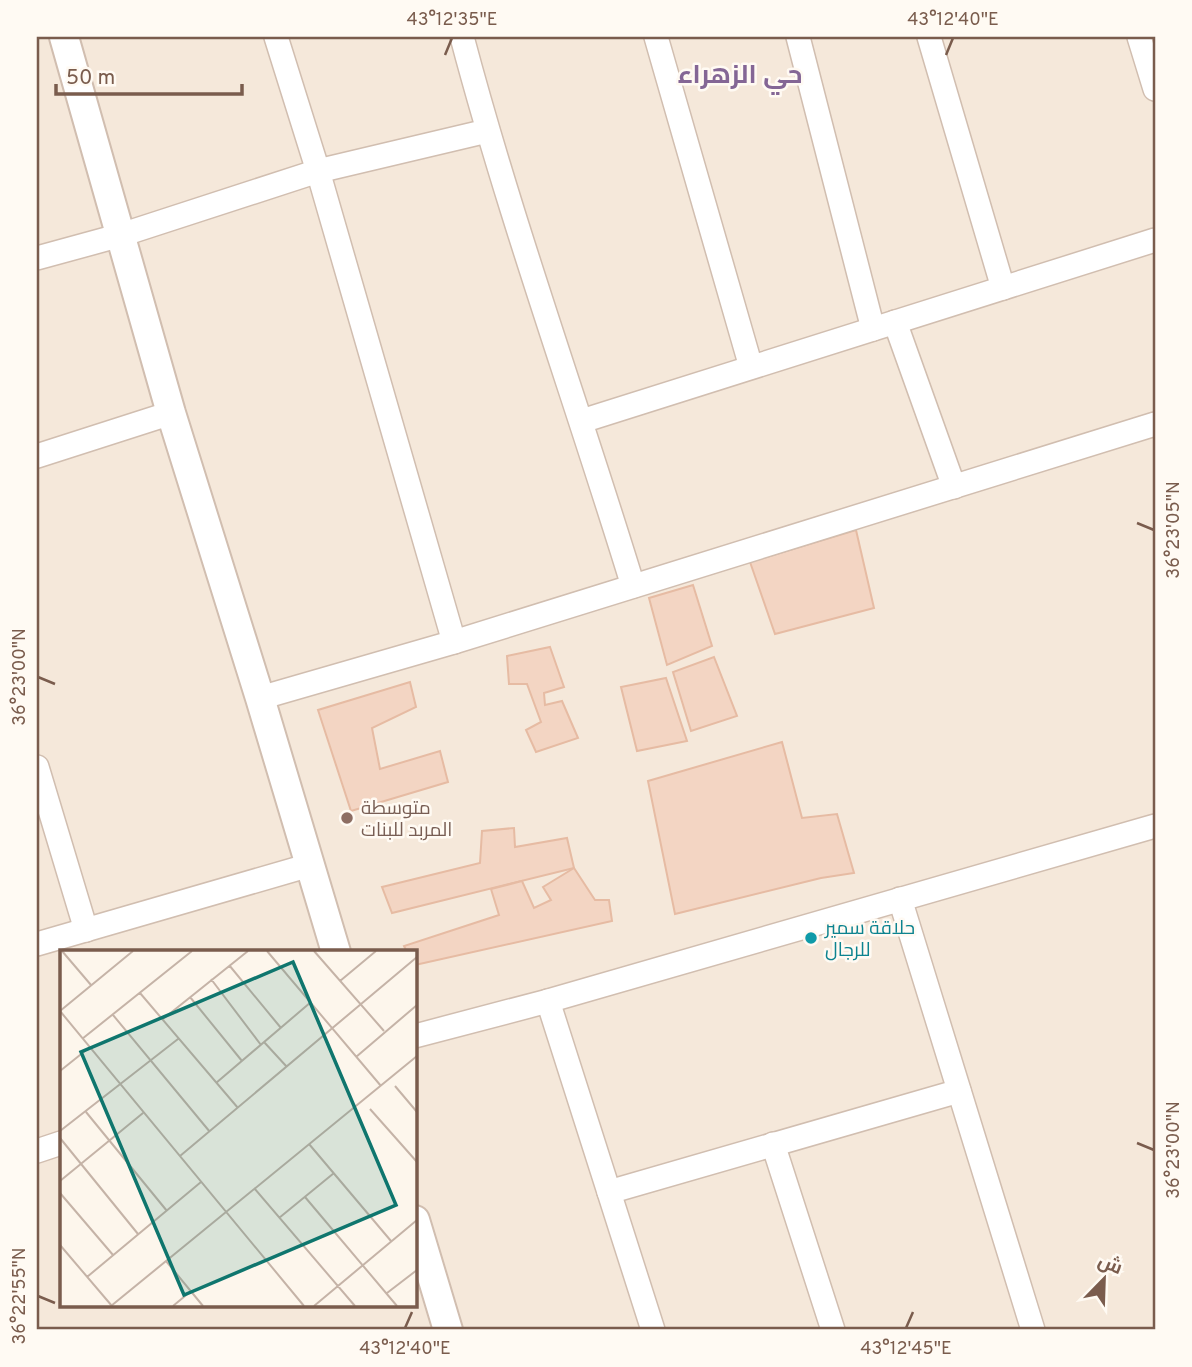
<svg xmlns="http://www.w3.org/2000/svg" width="1192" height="1367" viewBox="0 0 1192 1367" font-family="Overpass,Cairo,sans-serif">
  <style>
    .residential { fill: #f5e8da; fill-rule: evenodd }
    .building { fill: #f3d5c3; stroke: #e6bba3; stroke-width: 2 }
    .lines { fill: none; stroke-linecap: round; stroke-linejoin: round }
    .minor-casing { stroke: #d1beb0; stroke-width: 26 }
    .tertiary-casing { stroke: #d1beb0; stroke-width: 32 }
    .minor { stroke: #fff; stroke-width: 23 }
    .tertiary { stroke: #fff; stroke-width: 28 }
    .ticks { fill: none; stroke: #7a5c4d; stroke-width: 2.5 }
    .education-dot { fill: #8d6e63; stroke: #fffaf3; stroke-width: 2.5 }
    .culture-dot { fill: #0f9aa8; stroke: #fffaf3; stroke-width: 2.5 }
    .labels { text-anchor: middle; stroke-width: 5; stroke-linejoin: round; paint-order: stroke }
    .education-label { font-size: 19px; fill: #785e54; stroke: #fffaf3; text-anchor: start }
    .culture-label { font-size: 19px; fill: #0d838f; stroke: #fffaf3; text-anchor: start }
    .district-label { font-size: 26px; font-weight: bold; fill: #846695; stroke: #fffaf3 }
    .inset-road { fill: none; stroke: #c5b3a7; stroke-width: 2 }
    .view { fill: #0f766e; fill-opacity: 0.15; stroke: #0f766e; stroke-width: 3.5 }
    .inset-edge { fill: none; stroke: #7a5c4d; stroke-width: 3.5 }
    .neatline { fill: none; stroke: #7a5c4d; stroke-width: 2.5 }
    .ticks-label { font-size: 18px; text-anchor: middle; fill: #7a5c4d }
  </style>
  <rect width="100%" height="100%" fill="#fdf6ec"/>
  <path class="residential" d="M37,37H1155V1330H37ZM61,952H415V1306H61Z"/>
  <g class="building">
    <path d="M856,530L874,608L775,634L750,562Z"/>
    <path d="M693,585L712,646L667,665L649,598Z"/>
    <path d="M550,647L564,687L544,693L545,705L562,701L578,738L536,752L526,730L541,722L527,684H509L507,656Z"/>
    <path d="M714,657L737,716L691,731L673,672Z"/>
    <path d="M666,678L687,741L637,751L621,687Z"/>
    <path d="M410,682L416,707L372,728L380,769L440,751L448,782L351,811L318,710Z"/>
    <path d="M782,742L802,818L837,814L854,873L821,878L675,914L648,781Z"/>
    <path d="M514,828L515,847L567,838L574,868L392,913L382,887L480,863L482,831Z"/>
    <path d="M574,868L595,900H609L612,921L415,965V952H407L404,946L499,915L491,889L522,881L534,908L551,900L543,887Z"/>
  </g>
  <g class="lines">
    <defs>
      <g id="minor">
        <path d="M276,37L318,171L454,642"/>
        <path d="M462,37C511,222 577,403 633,586"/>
        <path d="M656,37L751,367"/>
        <path d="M798,37L873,329"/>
        <path d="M929,37L1003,288"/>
        <path d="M1139,37L1155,89"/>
        <path d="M37,258L121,235L318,171L487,131"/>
        <path d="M895,322L954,487"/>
        <path d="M582,421L1155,240"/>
        <path d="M37,456L171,413"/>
        <path d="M260,698L454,642L1155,424"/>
        <path d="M37,767L86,930"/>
        <path d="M900,899L1033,1330"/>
        <path d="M37,944L310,865"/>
        <path d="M548,1001L653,1330"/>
        <path d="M415,1036L548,1001L1155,826"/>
        <path d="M773,1144L833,1330"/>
        <path d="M37,1151L61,1143"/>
        <path d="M609,1192L959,1091"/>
      </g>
      <g id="tertiary">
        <path d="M64,37L171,413L260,698L336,952"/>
        <path d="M415,1220L448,1330"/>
      </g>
    </defs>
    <use href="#minor" class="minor-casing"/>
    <use href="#tertiary" class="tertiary-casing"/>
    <use href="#minor" class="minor"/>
    <use href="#tertiary" class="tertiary"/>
  </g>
  <path class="ticks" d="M445,55L452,38M946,55L953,38M1137,523L1154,530M38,677L55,684M1137,1143L1154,1150M38,1296L55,1303M405,1328L412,1312M906,1328L913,1312"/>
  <circle class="education-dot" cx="347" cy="818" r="7"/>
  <circle class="culture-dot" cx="811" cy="938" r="7"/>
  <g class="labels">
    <g class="education-label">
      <text x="361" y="814">متوسطة<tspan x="361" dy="22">المربد للبنات</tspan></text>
    </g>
    <g class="culture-label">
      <text x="825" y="934">حلاقة سمير<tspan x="825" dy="22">للرجال</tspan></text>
    </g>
    <g class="district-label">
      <text x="740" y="83">حي الزهراء</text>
    </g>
  </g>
  <g transform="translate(60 950)">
    <rect width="357" height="357" fill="#fdf6ec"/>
    <path class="inset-road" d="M2,1L31,35M207,1L321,136M254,1L324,81M169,15L221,78M151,29L201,95M280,31L316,1M80,43L178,158M130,47L182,111M0,61L244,356M0,61L73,1M53,65L150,182M103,69L188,1M22,89L132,1M204,92L227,117M296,107L357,55M0,121L30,97M156,133L251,52M335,136L357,162M310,159L357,212M26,162L107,261M0,181L118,89M0,188L78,284M249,194L331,291M120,206L357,7M0,231L83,163M194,238L295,356M0,243L53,305M245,247L337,356M219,268L274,223M0,295L52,356M106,311L143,356M27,327L141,232M327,343L357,320M51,356L357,106M113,356L131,341M254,356L357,270"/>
    <path class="view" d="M233,12L336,255L124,345L21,102Z"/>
    <rect width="357" height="357" class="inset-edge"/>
  </g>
  <rect width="1192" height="1367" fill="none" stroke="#fffaf3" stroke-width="77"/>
  <g transform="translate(1104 1279) rotate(23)" stroke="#fffaf3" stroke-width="5" paint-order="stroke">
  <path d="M0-5L12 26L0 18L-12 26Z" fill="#7a5c4d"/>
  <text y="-10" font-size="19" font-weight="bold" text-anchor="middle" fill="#7a5c4d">ش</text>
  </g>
  <path d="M56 84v10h186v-10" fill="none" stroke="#7a5c4d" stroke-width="3.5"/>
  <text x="66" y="84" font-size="21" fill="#7a5c4d" stroke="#fffaf3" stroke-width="5" paint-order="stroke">50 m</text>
  <rect x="38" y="38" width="1116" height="1290" class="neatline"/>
  <g class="ticks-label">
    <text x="452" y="25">43°12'35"E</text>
    <text x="953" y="25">43°12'40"E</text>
    <text transform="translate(1173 530) rotate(-90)" y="6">36°23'05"N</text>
    <text transform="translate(19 677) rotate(-90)" y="6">36°23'00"N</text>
    <text transform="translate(1173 1150) rotate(-90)" y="6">36°23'00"N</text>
    <text transform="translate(19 1296) rotate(-90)" y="6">36°22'55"N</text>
    <text x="405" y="1354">43°12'40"E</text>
    <text x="906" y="1354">43°12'45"E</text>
  </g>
</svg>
